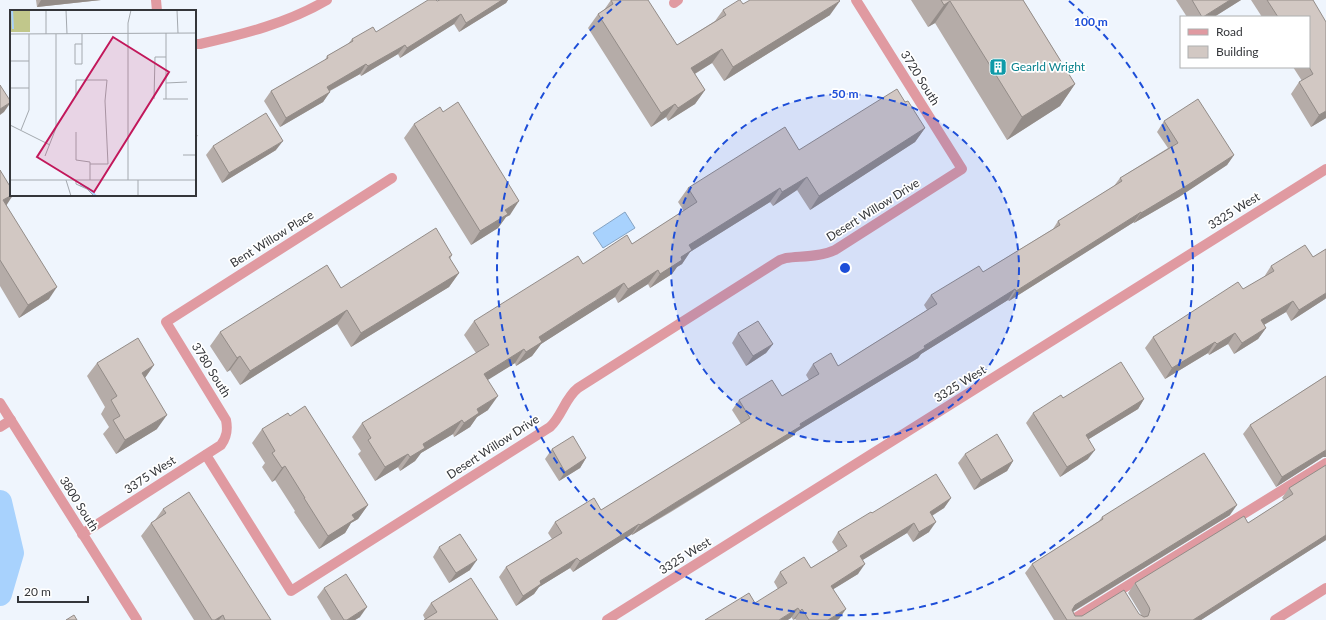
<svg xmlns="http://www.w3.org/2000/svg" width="1326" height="620" viewBox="0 0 1326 620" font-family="Lato,sans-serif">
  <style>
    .water { fill: #a8d2fd; stroke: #85a3c2 }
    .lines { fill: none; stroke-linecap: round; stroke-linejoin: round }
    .canal { stroke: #a8d2fd; stroke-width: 24 }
    .service { stroke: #e09aa1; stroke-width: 10 }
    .minor { stroke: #e09aa1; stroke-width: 10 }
    .wall { fill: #b5aca8 }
    .shaded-wall { fill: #938c88 }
    .building { fill: #d2c8c3; stroke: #938c88 }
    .ring { fill: none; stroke: #1d4ed8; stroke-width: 2; stroke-dasharray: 7 5 }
    .labels { text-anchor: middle; stroke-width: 3.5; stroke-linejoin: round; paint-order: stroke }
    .culture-label { font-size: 12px; fill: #0d838f; stroke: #fff; text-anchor: start }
    .street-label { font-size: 12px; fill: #34363a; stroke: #fff }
    .inset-river { fill: none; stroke: #a8d2fd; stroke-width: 2 }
    .inset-road { fill: none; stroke: #a4a9af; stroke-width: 1 }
    .view { fill: #c2185b; fill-opacity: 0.15; stroke: #c2185b; stroke-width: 2 }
    .inset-edge { fill: none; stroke: #34363a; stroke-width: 2 }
    .centre { fill: #1d4ed8; stroke: #fff; stroke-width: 2 }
    .ring-label { font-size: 12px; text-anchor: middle; font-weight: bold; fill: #1d4ed8; stroke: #fff; stroke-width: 3.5; stroke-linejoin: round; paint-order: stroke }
  </style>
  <rect width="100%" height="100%" fill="#eff5fd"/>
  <path class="water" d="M625,212L635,228L603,248L593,233Z"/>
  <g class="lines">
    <path class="canal" d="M0,502L12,553L0,594"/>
    <g class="service">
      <path d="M0,427L11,420"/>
      <path d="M1072,620L1326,463"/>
      <path d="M1275,620L1326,588"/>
    </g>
    <g class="minor">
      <path d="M156,0L157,11"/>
      <path d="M674,3L678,0"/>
      <path d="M195,44H200C244,34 288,23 327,0"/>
      <path d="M0,403L137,620"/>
      <path d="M206,455L291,591L550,427C562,416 565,398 578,388L780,260L786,258C802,256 820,257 835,250L962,169L856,0"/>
      <path d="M82,534L221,445C227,437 228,430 226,420L166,322L392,178"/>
      <path d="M607,620L1326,169"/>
    </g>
  </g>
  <g class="wall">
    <path d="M36,0H101L37,7Z"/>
    <path d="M440,0H508L506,3L459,32L454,24L400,58L398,54L361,76L360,74L330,91L323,102L280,127L264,101L271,91L325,60L327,56L348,44L352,39L376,32Z"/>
    <path d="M611,0L677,45L715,21L723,10L743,4L830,15L724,81L712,63L695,74L705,90L695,104L668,121L666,117L651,127L588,28L598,14L604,10Z"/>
    <path d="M911,0H1023L1075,84L1060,106L1007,140L935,23L928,27Z"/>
    <path d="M1176,0H1241L1214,17H1187Z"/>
    <path d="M1251,0H1313L1326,118L1311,127L1291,94L1299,82L1302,81L1293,67H1309V17H1262Z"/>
    <path d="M905,102L925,128L915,142L810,210L797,190L773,206L770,202L690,252L682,264L677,267L672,274L650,288L648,284L618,303L615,297L575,322L541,344L532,356L516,366L515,363L488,379V410L477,417L470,427L454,437L453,434L421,453L415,461L400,471L398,467L375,481L358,454L361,451L352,437L362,423L476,353L464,335L474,321L583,264L632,244L684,211L678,202L688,188L799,150Z"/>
    <path d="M1164,121L1234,155L1227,165L1179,197L1134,223V222L1009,301L1008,300L921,354L918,358L796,432L793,436L671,512L632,535V534L573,572L570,568L539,587L534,594L516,606L499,577L506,567L552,539L548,533L555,522L601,510L741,424L732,410L739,400L782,396L809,380L806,375L813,364L838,366L927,310L924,305L931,295L983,272L1053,229L1058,221L1114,186L1120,178L1168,148L1157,132Z"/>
    <path d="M414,124L510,215L506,217L498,228L471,245L404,138Z"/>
    <path d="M213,146L276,150L222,183L206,155Z"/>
    <path d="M0,170L13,195L6,205L49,299L19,318L0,286Z"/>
    <path d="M1326,249V298L1325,299L1291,321L1286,312L1264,325L1266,328L1258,339L1234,354L1228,344L1209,355L1208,353L1165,379L1145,348L1153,337L1243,289L1264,277L1271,266L1313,257Z"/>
    <path d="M452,255L450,259L459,273L449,287L351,347L337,324L240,385L230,370L227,372L210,346L220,332L341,288Z"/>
    <path d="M738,333L773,344L766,353L746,366L732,343Z"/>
    <path d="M97,363L154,365L145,378L157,429L116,454L103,434L109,427L101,414L105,407L87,376Z"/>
    <path d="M1326,376V457H1323L1276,487L1243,434L1250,425Z"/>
    <path d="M1063,398L1144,399L1138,409L1089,439L1088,459L1060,477L1026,423L1033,413Z"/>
    <path d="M290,416L368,505L358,519L351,523L345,533L319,549L294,512L295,511L275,480L272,482L262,467L265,463L252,443L262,429Z"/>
    <path d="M552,449L586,458L580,468L559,481L545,459Z"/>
    <path d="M965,454L1013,461L1007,471L974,490L958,463Z"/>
    <path d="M1326,465V540L1201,620H1054L1025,573L1032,564L1099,521L1102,517L1230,515L1073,612L1075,616L1139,614L1142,616L1128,593L1135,583L1248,523L1284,500L1282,498L1289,488Z"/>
    <path d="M951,498L944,508L932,516L929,532L913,542L907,533L862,560L858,574L833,589L839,619L837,620H796L795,619L793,620L778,589L774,582L780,572L811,568L838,551L832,542L838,532L872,513Z"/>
    <path d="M163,509L271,620H194L141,536L151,523L155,520Z"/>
    <path d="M439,547L470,570L449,583L433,557Z"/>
    <path d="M324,588L360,617L355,620H331L317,597Z"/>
    <path d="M431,603L498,620L425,619L423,615Z"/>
  </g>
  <g class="shaded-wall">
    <path d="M41,0H101L37,7Z"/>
    <path d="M502,0H508L506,3L459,32L466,23Z"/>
    <path d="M1230,0H1241L1214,17H1203Z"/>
    <path d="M840,1L830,15L724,81L733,67Z"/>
    <path d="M950,1L935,23L928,27L944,5Z"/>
    <path d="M461,14L454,24L400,58L407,48Z"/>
    <path d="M405,45L398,54L361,76L368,66Z"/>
    <path d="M722,49L712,63L681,82L691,68Z"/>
    <path d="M366,64L360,74L320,96L327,87Z"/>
    <path d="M1075,84L1060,106L1007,140L1022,117Z"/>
    <path d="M705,90L695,104L668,121L678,108Z"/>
    <path d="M330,92L323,102L280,127L286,118Z"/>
    <path d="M11,102L4,112L0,115V109Z"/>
    <path d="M675,104L666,117L651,127L661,113Z"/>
    <path d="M1326,111V118L1311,127L1319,115Z"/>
    <path d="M925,128L915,142L810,210L819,196Z"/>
    <path d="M283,141L276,150L222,183L229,173Z"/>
    <path d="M1234,155L1227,165L1179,197L1134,223L1141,213Z"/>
    <path d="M807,177L797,190L773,206L782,192Z"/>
    <path d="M780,188L770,202L690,252L682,264L677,267L672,274L650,288L660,274L689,245Z"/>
    <path d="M12,195H13L6,206L3,200Z"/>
    <path d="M519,201L510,215L506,217L498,228L471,245L480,231L505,210Z"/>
    <path d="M1141,212L1134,222L1009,301L1016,291Z"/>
    <path d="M658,270L648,284L618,303L628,289Z"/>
    <path d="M459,273L449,287L351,347L361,333Z"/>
    <path d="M624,283L615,297L541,344L532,356L516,366L526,352L539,337Z"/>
    <path d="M57,287L49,299L19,318L28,305Z"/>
    <path d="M1015,289L1008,300L921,354L918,358L796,432L793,436L632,535L640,525Z"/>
    <path d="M1326,293V298L1325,299L1291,321L1299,310Z"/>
    <path d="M1293,301L1286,312L1253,331L1261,320Z"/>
    <path d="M347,310L337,324L240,385L250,371Z"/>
    <path d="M1266,328L1258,339L1234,354L1242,343Z"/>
    <path d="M1235,333L1228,344L1209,355L1217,344Z"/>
    <path d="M1215,342L1208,353L1165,379L1172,368Z"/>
    <path d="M773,344L766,353L746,366L753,356Z"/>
    <path d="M524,349L515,363L475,388L484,374Z"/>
    <path d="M240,356L230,370L227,372L237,358Z"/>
    <path d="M154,365L144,379L142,373Z"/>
    <path d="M498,396L488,410L477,417L470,427L454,437L464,423L477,409Z"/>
    <path d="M1144,399L1138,409L1079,445L1086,435Z"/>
    <path d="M167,415L157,429L116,454L125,440Z"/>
    <path d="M462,420L453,434L421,453L415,461L400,471L410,457L423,444Z"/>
    <path d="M1095,450L1088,459L1060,477L1067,467Z"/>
    <path d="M1326,450V457H1323L1276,487L1282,477Z"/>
    <path d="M408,454L398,467L375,481L385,467Z"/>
    <path d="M586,458L580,468L559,481L565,472Z"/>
    <path d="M1013,461L1007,471L974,490L981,480Z"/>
    <path d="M285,466L275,480L272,482L282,468Z"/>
    <path d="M951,498L944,508L923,521L930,512Z"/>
    <path d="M368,505L358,519L351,523L345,533L319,549L328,536L352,515Z"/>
    <path d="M1237,505L1230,515L1069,614L1075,605Z"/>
    <path d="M936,522L929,532L913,542L919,532Z"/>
    <path d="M914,523L907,533L853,566L860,556Z"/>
    <path d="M639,524L632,534L573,572L580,561Z"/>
    <path d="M1326,535V540L1201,620H1193Z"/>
    <path d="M577,558L570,568L539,587L534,594L516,606L523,596L540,581Z"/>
    <path d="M477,560L470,570L449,583L456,573Z"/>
    <path d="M865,564L858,574L824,595L831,586Z"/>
    <path d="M367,607L360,617L355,620H347Z"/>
    <path d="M798,608L791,618L788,620H779Z"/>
    <path d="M802,609L795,619L793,620L800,611Z"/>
    <path d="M846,609L839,619L837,620H828Z"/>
    <path d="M223,615L219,620H215Z"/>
  </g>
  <g class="building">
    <path d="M428,0H436L437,1L440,0H502L466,23L461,14L407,48L405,45L368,66L366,64L327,87L330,92L286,118L271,91L328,58L327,56L353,41L352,39L373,27L376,32Z"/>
    <path d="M611,0H648L677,45L726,15L723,10L739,0H740L743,4L750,0H839L840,1L733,67L722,49L691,68L705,90L678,108L675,104L661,113L598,14L613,4Z"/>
    <path d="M941,0H1023L1075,84L1022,117L950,1L944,5Z"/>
    <path d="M1192,0H1230L1203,17H1202Z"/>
    <path d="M1267,0H1313L1326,22V111L1319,115L1299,82L1313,74L1309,67V17H1278Z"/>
    <path d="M0,85L11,102L0,109Z"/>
    <path d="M897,89L905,102L908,101L925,128L819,196L807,177L782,192L780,188L689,245L692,250L681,257L682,260L660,274L658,270L628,289L624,283L584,308L539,337L542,342L526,352L524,349L484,374L498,396L477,409L479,413L464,423L462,420L423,444L425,448L410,457L408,454L385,467L368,440L371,438L362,423L489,345L474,321L578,256L583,264L627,235L632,244L697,202L688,188L785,127L799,150Z"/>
    <path d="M1198,99L1234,155L1186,186L1141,213V212L1016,291L1015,289L924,346L925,348L800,424L801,426L678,501L640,525L639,524L580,561L577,558L540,581L541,584L523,596L506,567L562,533L555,522L594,498L601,510L750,418L739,400L772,380L782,396L819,374L813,364L831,353L838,366L937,304L931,295L979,266L983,272L1060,225L1058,221L1122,181L1120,178L1178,143L1164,121Z"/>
    <path d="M458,102L519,201L505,210L508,214L480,231L414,124L440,107L443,112Z"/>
    <path d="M266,113L283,141L229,173L213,146Z"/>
    <path d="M195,134L197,135L195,142Z"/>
    <path d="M0,170L11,188V195H12L3,200L57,287L28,305L0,260Z"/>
    <path d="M436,228L452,255L449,257L459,273L361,333L347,310L250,371L240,356L237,358L220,332L327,265L341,288Z"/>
    <path d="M1305,245L1313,257L1326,249V293L1299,310L1293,301L1261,320L1266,328L1242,343L1235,333L1217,344L1215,342L1172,368L1153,337L1238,282L1243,289L1274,271L1271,266Z"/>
    <path d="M758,321L773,344L753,356L738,333Z"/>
    <path d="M138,338L154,365L142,373L167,415L125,440L113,420L120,416L111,400L117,396L97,363Z"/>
    <path d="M1121,362L1144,399L1086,435L1095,450L1067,467L1033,413L1061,395L1063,398Z"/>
    <path d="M1326,376V450L1282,477L1250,425Z"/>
    <path d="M305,406L368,505L352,515L355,519L328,536L304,498H305L285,466L282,468L272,453L275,451L262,429L288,413L290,416Z"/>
    <path d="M997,434L1013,461L981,480L965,454Z"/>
    <path d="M573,436L586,458L565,472L552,449Z"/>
    <path d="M1204,453L1237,505L1075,605L1072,610L1075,616H1082L1124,590L1139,614L1144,617L1148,616L1150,610L1149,607L1135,583L1244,516L1248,523L1293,494L1289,488L1326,465V535L1193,620H1067L1032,564L1103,519L1102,517Z"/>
    <path d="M936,474L951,498L930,512L936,522L919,532L914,523L860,556L865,564L831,586L846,609L828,620H809L802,609L800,611L798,608L779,620H705L749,593L755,603L787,583L780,572L804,557L811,568L847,546L838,532L871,512L872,513Z"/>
    <path d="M189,492L271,620H225L223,615L215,620H212L151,523L166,513L163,509Z"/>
    <path d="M460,534L477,560L456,573L439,547Z"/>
    <path d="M346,574L367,607L347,620H344L324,588Z"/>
    <path d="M471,578L498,620H424L437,612L431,603Z"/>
    <path d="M74,615L77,620H66Z"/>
  </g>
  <circle cx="845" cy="268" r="174" fill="#1d4ed8" fill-opacity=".12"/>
  <g class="ring">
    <circle cx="845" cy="268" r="174"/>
    <path d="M1069 1A348 348 0 1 1 621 1"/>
  </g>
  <defs>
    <symbol id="building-square" viewBox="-11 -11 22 22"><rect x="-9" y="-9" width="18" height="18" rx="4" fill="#0f9aa8" stroke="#fff"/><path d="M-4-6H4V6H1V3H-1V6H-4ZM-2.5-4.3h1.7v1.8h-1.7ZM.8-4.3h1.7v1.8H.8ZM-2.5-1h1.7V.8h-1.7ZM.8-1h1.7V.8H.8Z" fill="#fff"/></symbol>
  </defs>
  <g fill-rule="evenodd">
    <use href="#building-square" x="988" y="57" width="20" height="20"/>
  </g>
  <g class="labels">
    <g class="culture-label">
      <text x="1011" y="71">Gearld Wright</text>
    </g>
    <g class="street-label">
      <text transform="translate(920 78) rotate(58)" y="4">3720 South</text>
      <text transform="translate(873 210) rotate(-32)" y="4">Desert Willow Drive</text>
      <text transform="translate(1234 211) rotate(-32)" y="4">3325 West</text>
      <text transform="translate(272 239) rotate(-32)" y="4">Bent Willow Place</text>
      <text transform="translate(211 370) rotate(58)" y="4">3780 South</text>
      <text transform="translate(960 384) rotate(-32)" y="4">3325 West</text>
      <text transform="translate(493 447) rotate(-33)" y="4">Desert Willow Drive</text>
      <text transform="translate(150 475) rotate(-33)" y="4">3375 West</text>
      <text transform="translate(79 504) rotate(58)" y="4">3800 South</text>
      <text transform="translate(685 556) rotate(-32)" y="4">3325 West</text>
    </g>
  </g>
  <g transform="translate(10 10)">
    <rect width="186" height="186" fill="#eff5fd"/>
    <path d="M0,0H20V22H0Z" fill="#c1c78b"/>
    <path class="inset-river" d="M2,0L3,19M70,175L78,178L86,186"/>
    <path class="inset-road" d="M56,0L57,24M167,0L168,23M156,23V89M0,24L186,23M36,24V0M72,34H65V54H72V24M0,51H19M156,73L177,72M0,78H19M66,86V70H97L95,91L98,154H80M144,89L145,47H156M153,89H178M0,115L40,135M11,120L19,100V24M66,122V150L80,152V170M173,145H186M35,146L46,118V24M0,170H186M56,170L61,186M66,170V174L77,179L84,186M118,170V13L121,0M128,186V170"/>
    <path class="view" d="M103,27L159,62L84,182L27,147Z"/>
    <rect width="186" height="186" class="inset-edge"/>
  </g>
  <circle cx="845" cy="268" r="6" class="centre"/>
  <g class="ring-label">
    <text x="1091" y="26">100 m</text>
    <text x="845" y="98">50 m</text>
  </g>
  <rect x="1180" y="16" width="130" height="52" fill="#ffffff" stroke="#aeafb0"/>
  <rect x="1188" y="29" width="20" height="6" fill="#e09aa1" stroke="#aeafb0"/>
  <text x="1216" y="36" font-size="12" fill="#34363a">Road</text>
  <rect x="1188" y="46" width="20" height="12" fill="#d2c8c3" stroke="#aeafb0"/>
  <text x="1216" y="56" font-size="12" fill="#34363a">Building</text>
  <path d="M18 596v6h70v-6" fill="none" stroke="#34363a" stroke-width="2"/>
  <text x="24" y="596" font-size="12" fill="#34363a" stroke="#ffffff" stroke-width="3" paint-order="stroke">20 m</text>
</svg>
